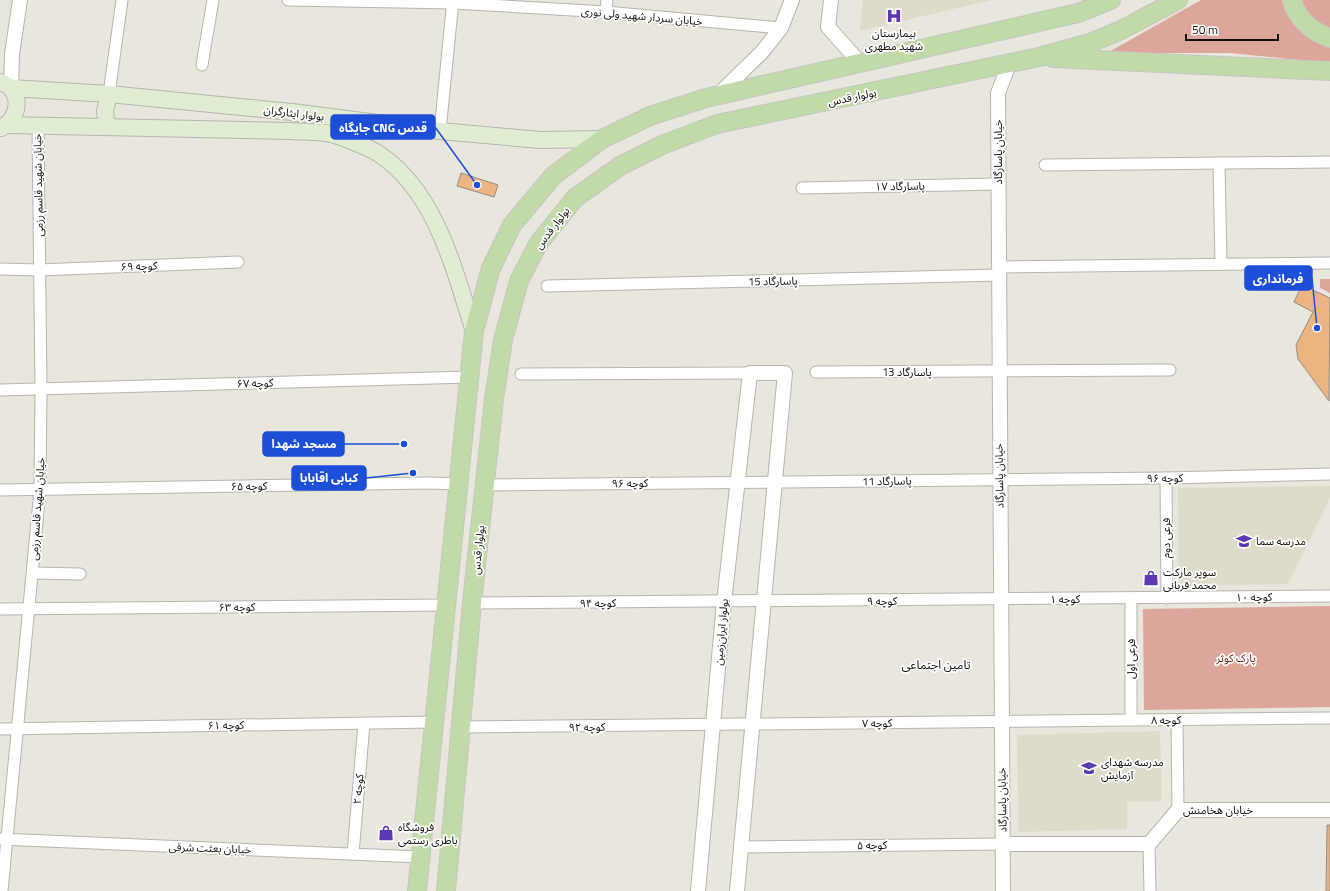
<svg xmlns="http://www.w3.org/2000/svg" width="1330" height="891" viewBox="0 0 1330 891" font-family="'Titillium Web','Noto Sans Arabic',sans-serif">
  <style>
    .built { fill: #dedbcb }
    .green { fill: #dda69b }
    .building { fill: #ebb481; stroke: #938c86 }
    .lines { fill: none; stroke-linecap: round; stroke-linejoin: round }
    .minor-casing { stroke: #b6b4ac; stroke-width: 13 }
    .tertiary-casing { stroke: #b6b4ac; stroke-width: 16 }
    .secondary-casing { stroke: #b6b4ac; stroke-width: 18 }
    .primary-casing { stroke: #c6c6c5; stroke-width: 20 }
    .minor { stroke: #fff; stroke-width: 11 }
    .tertiary { stroke: #fff; stroke-width: 14 }
    .secondary { stroke: #e0edd3; stroke-width: 16 }
    .primary { stroke: #c1daa7; stroke-width: 18 }
    .labels { text-anchor: middle; stroke-width: 3.5; stroke-linejoin: round; paint-order: stroke }
    .street-label { font-size: 11px; fill: #11100d; stroke: #fff }
    .poi-label { font-size: 11px; fill: #11100d; stroke: #fff; text-anchor: start }
    .park-label { font-size: 11px; fill: #7c251a; stroke: #fff }
    .neighbourhood-label { font-size: 12px; fill: #11100d; stroke: #fff }
    .leader { fill: none; stroke: #1d4ed8; stroke-width: 1.5 }
    .callout-dot { fill: #1d4ed8; stroke: #fff; stroke-width: 1.5 }
    .callout { fill: #1d4ed8; stroke: #1d4ed8; stroke-width: 1.5 }
    .callout-label { font-size: 12px; text-anchor: middle; font-weight: bold; fill: #fff }
  </style>
  <rect width="100%" height="100%" fill="#e8e6dd"/>
  <g class="built">
    <path d="M863,0H991L860,31Z"/>
    <path d="M1330,486V498L1288,584L1179,586L1178,488Z"/>
    <path d="M1160,731L1162,801L1127,802V829L1019,832L1017,735Z"/>
  </g>
  <g class="green">
    <path d="M1201,0H1282C1285,22 1311,41 1330,47V63L1230,53H1107Z"/>
    <path d="M1301,0H1330V30C1315,22 1308,15 1301,0Z"/>
    <path d="M1320,279H1330V293L1320,288Z"/>
    <path d="M1330,606V707L1144,710L1143,609Z"/>
  </g>
  <g class="building">
    <path d="M461,173L498,185L494,197L457,186Z"/>
    <path d="M1302,285L1330,298L1329,401L1298,359L1296,345L1313,312L1294,302Z"/>
    <path d="M1327,825H1330V891H1326Z"/>
  </g>
  <g class="lines">
    <defs>
      <g id="minor">
        <path d="M288,0L453,3L606,12L781,28"/>
        <path d="M606,12L607,0"/>
        <path d="M202,65L213,0"/>
        <path d="M109,94L122,0"/>
        <path d="M440,131L453,0"/>
        <path d="M1219,163L1221,264"/>
        <path d="M1045,165L1330,162"/>
        <path d="M802,188L998,184"/>
        <path d="M1000,267L1330,263"/>
        <path d="M0,269L39,270L238,262"/>
        <path d="M547,286L999,275"/>
        <path d="M816,372L1170,370"/>
        <path d="M521,374L750,373"/>
        <path d="M0,390L469,377"/>
        <path d="M1166,478L1167,598"/>
        <path d="M484,485L1166,478L1330,474"/>
        <path d="M0,490L429,483L458,484"/>
        <path d="M33,573L80,574"/>
        <path d="M1131,598V720"/>
        <path d="M472,603L1330,596"/>
        <path d="M0,609L446,605"/>
        <path d="M1177,720L1178,810"/>
        <path d="M462,727L1330,718"/>
        <path d="M0,729L434,722"/>
        <path d="M0,839L420,857"/>
        <path d="M1149,844L1150,891"/>
        <path d="M741,847L1002,844"/>
        <path d="M353,854L364,723"/>
        <path d="M2,891L40,490L41,389L38,125"/>
      </g>
      <g id="tertiary">
        <path d="M831,0L828,27L861,64"/>
        <path d="M11,88L12,54L20,0"/>
        <path d="M717,96L762,52L781,28L792,0"/>
        <path d="M1002,844H1149L1178,810H1330"/>
        <path d="M698,891L724,602L750,373H785L737,891"/>
        <path d="M1003,891L998,93L1009,64"/>
      </g>
      <g id="secondary">
        <path d="M0,82C23,89 21,118 1,128"/>
        <path d="M11,88L109,94L292,112L440,131L540,140L602,139"/>
        <path d="M7,125L290,131C304,132 322,131 335,135C347,139 373,149 382,156C437,195 454,270 474,331"/>
        <path d="M107,127L105,111L109,94"/>
      </g>
      <g id="primary">
        <path d="M1292,0C1297,19 1312,32 1330,38"/>
        <path d="M1053,58L1330,71"/>
        <path d="M417,891L474,331L491,268L512,225L553,176L602,139L650,116L706,98L1078,13L1111,0"/>
        <path d="M446,891L472,603L494,399L503,340L519,281L538,244L575,198L620,166L662,145L717,124L1039,57L1090,43L1121,30L1178,0"/>
      </g>
    </defs>
    <use href="#minor" class="minor-casing"/>
    <use href="#tertiary" class="tertiary-casing"/>
    <use href="#secondary" class="secondary-casing"/>
    <use href="#primary" class="primary-casing"/>
    <use href="#minor" class="minor"/>
    <use href="#tertiary" class="tertiary"/>
    <use href="#secondary" class="secondary"/>
    <use href="#primary" class="primary"/>
  </g>
  <defs>
    <symbol id="hospital-bare" viewBox="-9 -9 18 18"><path d="M-5-5h3v3.5h4V-5h3V5h-3V1.5h-4V5h-3Z" fill="#5d39b1" stroke="#fff" stroke-width="2.5" paint-order="stroke"/></symbol>
    <symbol id="school-bare" viewBox="-9 -9 18 18"><path d="M0-5L7-2L0 1L-7-2ZM-4 1L0 2.5L4 1V4Q0 6-4 4Z" fill="#5d39b1" stroke="#fff" stroke-width="2.5" paint-order="stroke"/></symbol>
    <symbol id="shop-bare" viewBox="-9 -9 18 18"><path d="M-5-2.5h2.3a2.7 3.5 0 0 1 5.4 0H5L5.5 6h-11ZM-1.5-2.5h3a1.5 2.3 0 0 0-3 0Z" fill="#5d39b1" stroke="#fff" stroke-width="2.5" paint-order="stroke"/></symbol>
  </defs>
  <g fill-rule="evenodd">
    <use href="#hospital-bare" x="883" y="5" width="22" height="22"/>
    <use href="#school-bare" x="1233" y="530" width="22" height="22"/>
    <use href="#shop-bare" x="1140" y="567" width="22" height="22"/>
    <use href="#school-bare" x="1078" y="757" width="22" height="22"/>
    <use href="#shop-bare" x="375" y="822" width="22" height="22"/>
  </g>
  <g class="labels">
    <g class="street-label">
      <text transform="translate(642 16) rotate(5)" y="4">خیابان سردار شهید ولی نوری</text>
      <text transform="translate(852 97) rotate(-12)" y="4">بولوار قدس</text>
      <text transform="translate(294 113) rotate(7)" y="4">بولوار ایثارگران</text>
      <text transform="translate(998 152) rotate(-90)" y="4">خیابان پاسارگاد</text>
      <text transform="translate(38 185) rotate(-91)" y="4">خیابان شهید قاسم رزمی</text>
      <text transform="translate(900 186) rotate(-1)" y="4">پاسارگاد ۱۷</text>
      <text transform="translate(552 228) rotate(-53)" y="4">بولوار قدس</text>
      <text transform="translate(139 266) rotate(-2)" y="4">کوچه ۶۹</text>
      <text transform="translate(773 281) rotate(-1)" y="4">پاسارگاد 15</text>
      <text x="907" y="376">پاسارگاد 13</text>
      <text transform="translate(255 383) rotate(-2)" y="4">کوچه ۶۷</text>
      <text transform="translate(999 476) rotate(-91)" y="4">خیابان پاسارگاد</text>
      <text transform="translate(1165 478) rotate(-1)" y="4">کوچه ۹۶</text>
      <text transform="translate(887 481) rotate(-1)" y="4">پاسارگاد 11</text>
      <text transform="translate(630 483) rotate(-1)" y="4">کوچه ۹۶</text>
      <text transform="translate(249 486) rotate(-1)" y="4">کوچه ۶۵</text>
      <text transform="translate(37 509) rotate(-86)" y="4">خیابان شهید قاسم رزمی</text>
      <text transform="translate(1166 538) rotate(-90)" y="4">فرعی دوم</text>
      <text transform="translate(478 550) rotate(-84)" y="4">بولوار قدس</text>
      <text transform="translate(1254 597) rotate(-1)" y="4">کوچه ۱۰</text>
      <text transform="translate(1065 599) rotate(-1)" y="4">کوچه ۱</text>
      <text transform="translate(882 601) rotate(-1)" y="4">کوچه ۹</text>
      <text transform="translate(598 603) rotate(-1)" y="4">کوچه ۹۴</text>
      <text transform="translate(237 607) rotate(-1)" y="4">کوچه ۶۳</text>
      <text transform="translate(721 632) rotate(-85)" y="4">بولوار ایران‌زمین</text>
      <text transform="translate(1131 659) rotate(-90)" y="4">فرعی اول</text>
      <text transform="translate(1166 720) rotate(-1)" y="4">کوچه ۸</text>
      <text transform="translate(877 723) rotate(-1)" y="4">کوچه ۷</text>
      <text transform="translate(226 725) rotate(-1)" y="4">کوچه ۶۱</text>
      <text transform="translate(587 727) rotate(-1)" y="4">کوچه ۹۲</text>
      <text transform="translate(358 789) rotate(-85)" y="4">کوچه ۲</text>
      <text transform="translate(1002 800) rotate(-91)" y="4">خیابان پاسارگاد</text>
      <text x="1218" y="814">خیابان هخامنش</text>
      <text transform="translate(872 845) rotate(-1)" y="4">کوچه ۵</text>
      <text transform="translate(210 848) rotate(2)" y="4">خیابان بعثت شرقی</text>
    </g>
    <g class="poi-label">
      <text x="894" y="37" text-anchor="middle">بیمارستان<tspan x="894" dy="13">شهید مطهری</tspan></text>
      <text x="1256" y="545">مدرسه سما</text>
      <text x="1163" y="576">سوپر مارکت<tspan x="1163" dy="13">محمد قربانی</tspan></text>
      <text x="1101" y="766">مدرسه شهدای<tspan x="1101" dy="13">آزمایش</tspan></text>
      <text x="398" y="831">فروشگاه<tspan x="398" dy="13">باطری رستمی</tspan></text>
    </g>
    <g class="park-label">
      <text x="1236" y="662">پارک کوثر</text>
    </g>
    <g class="neighbourhood-label">
      <text x="936" y="669">تامین اجتماعی</text>
    </g>
  </g>
  <path class="leader" d="M477 185L435 127M1317 328L1312 278M404 444L344 444M413 473L366 478"/>
  <g class="callout-dot">
    <circle cx="477" cy="185" r="4"/>
    <circle cx="1317" cy="328" r="4"/>
    <circle cx="404" cy="444" r="4"/>
    <circle cx="413" cy="473" r="4"/>
  </g>
  <g class="callout">
    <rect x="331" y="115" width="104" height="24" rx="4"/>
    <rect x="1245" y="266" width="67" height="24" rx="4"/>
    <rect x="263" y="432" width="81" height="24" rx="4"/>
    <rect x="292" y="466" width="74" height="24" rx="4"/>
  </g>
  <g class="callout-label">
    <text x="383" y="132">جایگاه CNG قدس</text>
    <text x="1278" y="283">فرمانداری</text>
    <text x="304" y="448">مسجد شهدا</text>
    <text x="329" y="482">کبابی اقابابا</text>
  </g>
  <path d="M1186 34v6h92v-6" fill="none" stroke="#11100d" stroke-width="2"/>
  <text x="1192" y="34" font-size="12" fill="#11100d" stroke="#ffffff" stroke-width="3" paint-order="stroke">50 m</text>
</svg>
